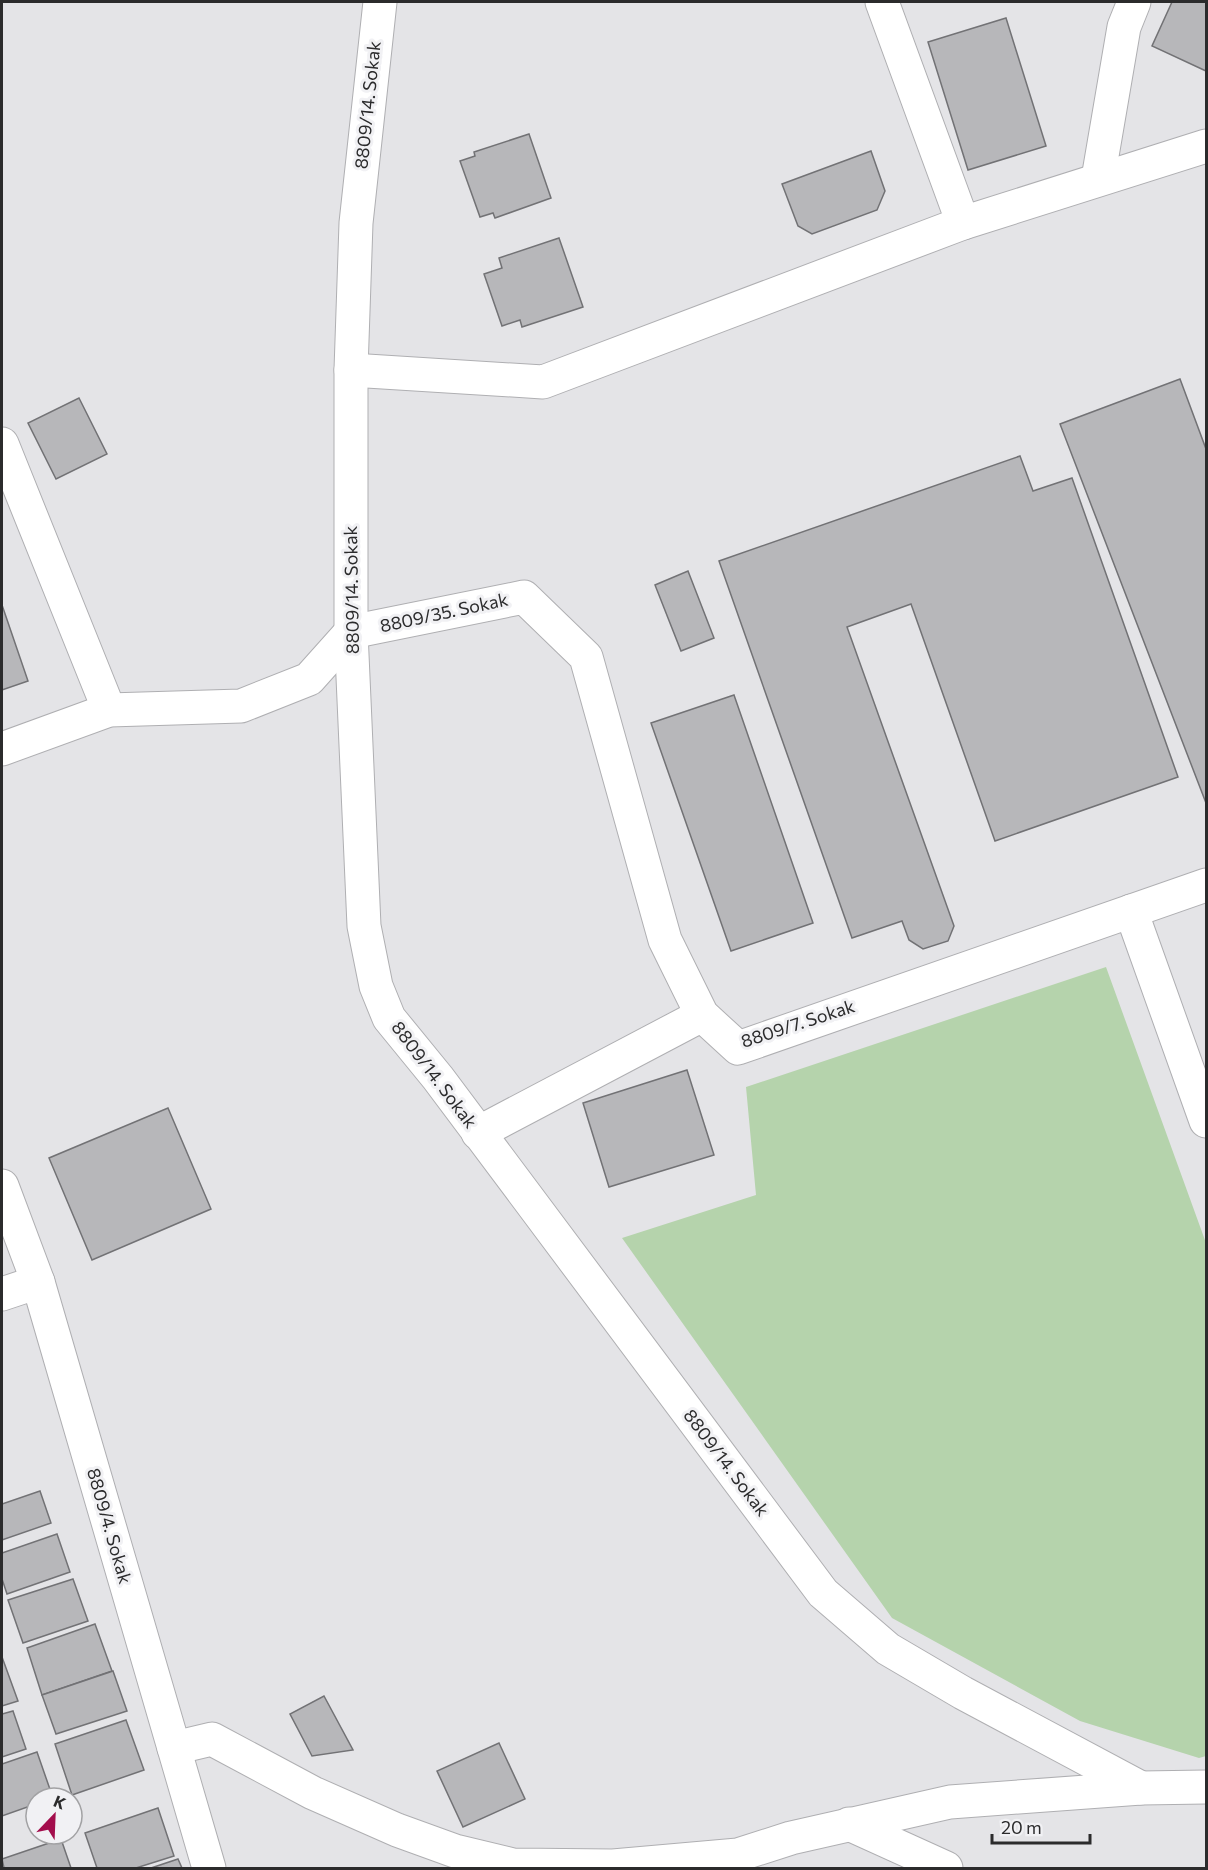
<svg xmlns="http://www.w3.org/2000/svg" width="1208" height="1870" viewBox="0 0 1208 1870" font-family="Commissioner,sans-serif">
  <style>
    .green { fill: #b5d3ac }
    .building { fill: #b7b7ba; stroke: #727275; stroke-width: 1.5 }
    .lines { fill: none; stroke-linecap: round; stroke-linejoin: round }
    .minor-casing { stroke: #afafb2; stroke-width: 35 }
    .minor { stroke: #fff; stroke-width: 33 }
    .labels { text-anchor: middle; stroke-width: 6; stroke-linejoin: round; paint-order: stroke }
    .street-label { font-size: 18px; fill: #2b2b2c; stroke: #f1f1f4 }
  </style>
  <rect width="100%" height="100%" fill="#e4e4e7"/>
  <path class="green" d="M1106,967L1206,1243V1756L1199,1758L1080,1721L892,1618L622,1238L756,1195L746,1087Z"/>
  <g class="building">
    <path d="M1172,2H1206V71L1152,46Z"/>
    <path d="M1006,18L1046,146L968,170L928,42Z"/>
    <path d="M529,134L551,198L495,218L493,213L480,217L460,161L475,156L474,152Z"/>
    <path d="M871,151L885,191L877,210L812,234L798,226L782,184Z"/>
    <path d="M559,238L583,307L522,327L520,320L502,326L484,274L502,268L499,258Z"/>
    <path d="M1180,379L1206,449V803L1060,424Z"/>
    <path d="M79,398L107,454L56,479L28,423Z"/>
    <path d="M1020,456L1033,491L1072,478L1178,777L995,841L911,604L847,627L954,926L948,941L923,949L909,940L902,921L852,938L719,561Z"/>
    <path d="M688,571L714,638L681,651L655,585Z"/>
    <path d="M2,605L28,681L2,690Z"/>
    <path d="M734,695L813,923L731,951L651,723Z"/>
    <path d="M687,1070L714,1155L609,1187L583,1103Z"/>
    <path d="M168,1108L211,1209L92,1260L49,1158Z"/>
    <path d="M40,1491L51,1523L2,1540V1504Z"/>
    <path d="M57,1534L70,1572L7,1594L2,1579V1553Z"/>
    <path d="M73,1579L88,1621L23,1643L8,1600Z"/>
    <path d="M95,1624L112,1671L42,1695L27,1648Z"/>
    <path d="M2,1657L18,1701L2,1706Z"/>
    <path d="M113,1671L127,1711L56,1734L42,1695Z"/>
    <path d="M324,1696L353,1750L312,1756L290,1714Z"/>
    <path d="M13,1711L26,1749L2,1757V1714Z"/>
    <path d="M126,1720L144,1770L72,1795L55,1744Z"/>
    <path d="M499,1743L525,1799L463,1827L437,1771Z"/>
    <path d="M37,1752L53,1798H36V1804L2,1816V1764Z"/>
    <path d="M158,1808L174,1856L136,1868H97L85,1833Z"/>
    <path d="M61,1839L71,1868H4L2,1859Z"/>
    <path d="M178,1859L182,1868H151Z"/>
  </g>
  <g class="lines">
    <defs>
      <g id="minor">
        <path d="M380,2L356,223L351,370V632L364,926L376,986L389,1018L438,1078L823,1593L888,1649L963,1693L1141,1788"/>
        <path d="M882,2L963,223"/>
        <path d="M1098,179L1124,27L1134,2"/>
        <path d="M351,370L543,382L963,223L1206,146"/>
        <path d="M2,444L109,710"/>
        <path d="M2,749L109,710L241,706L309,679L351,632L524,597L586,657L665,940L702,1015L738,1048L1206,885"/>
        <path d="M1131,911L1206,1121"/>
        <path d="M478,1133L702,1015"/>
        <path d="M2,1186L38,1282L209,1868"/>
        <path d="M2,1294L38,1282"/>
        <path d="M174,1748L212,1739L313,1793L397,1830L455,1851L513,1865L613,1866L738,1855L791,1838L950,1802L1141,1788L1206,1787"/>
        <path d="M849,1824L946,1868"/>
      </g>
    </defs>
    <use href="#minor" class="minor-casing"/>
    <use href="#minor" class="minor"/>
  </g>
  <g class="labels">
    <g class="street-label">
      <text transform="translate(368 105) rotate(-84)" y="6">8809/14. Sokak</text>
      <text transform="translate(352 590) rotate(-91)" y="6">8809/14. Sokak</text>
      <text transform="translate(444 613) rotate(-12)" y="6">8809/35. Sokak</text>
      <text transform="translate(798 1024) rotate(-18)" y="6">8809/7. Sokak</text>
      <text transform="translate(434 1075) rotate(53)" y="6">8809/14. Sokak</text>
      <text transform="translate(726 1463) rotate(53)" y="6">8809/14. Sokak</text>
      <text transform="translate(109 1526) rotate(74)" y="6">8809/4. Sokak</text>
    </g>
  </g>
  <rect width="1208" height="1870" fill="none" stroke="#2b2b2c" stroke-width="6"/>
  <g transform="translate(54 1816) rotate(23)"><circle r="28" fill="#f1f1f4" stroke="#a2a2a4" stroke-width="1.5"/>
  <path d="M0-4.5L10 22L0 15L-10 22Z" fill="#a30d4c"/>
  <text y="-9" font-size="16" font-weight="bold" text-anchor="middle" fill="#2b2b2c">K</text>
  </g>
  <path d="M992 1834v9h98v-9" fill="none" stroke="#2b2b2c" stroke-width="3"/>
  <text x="1001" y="1834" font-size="18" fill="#2b2b2c" stroke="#f1f1f4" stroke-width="4.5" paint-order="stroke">20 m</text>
</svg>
